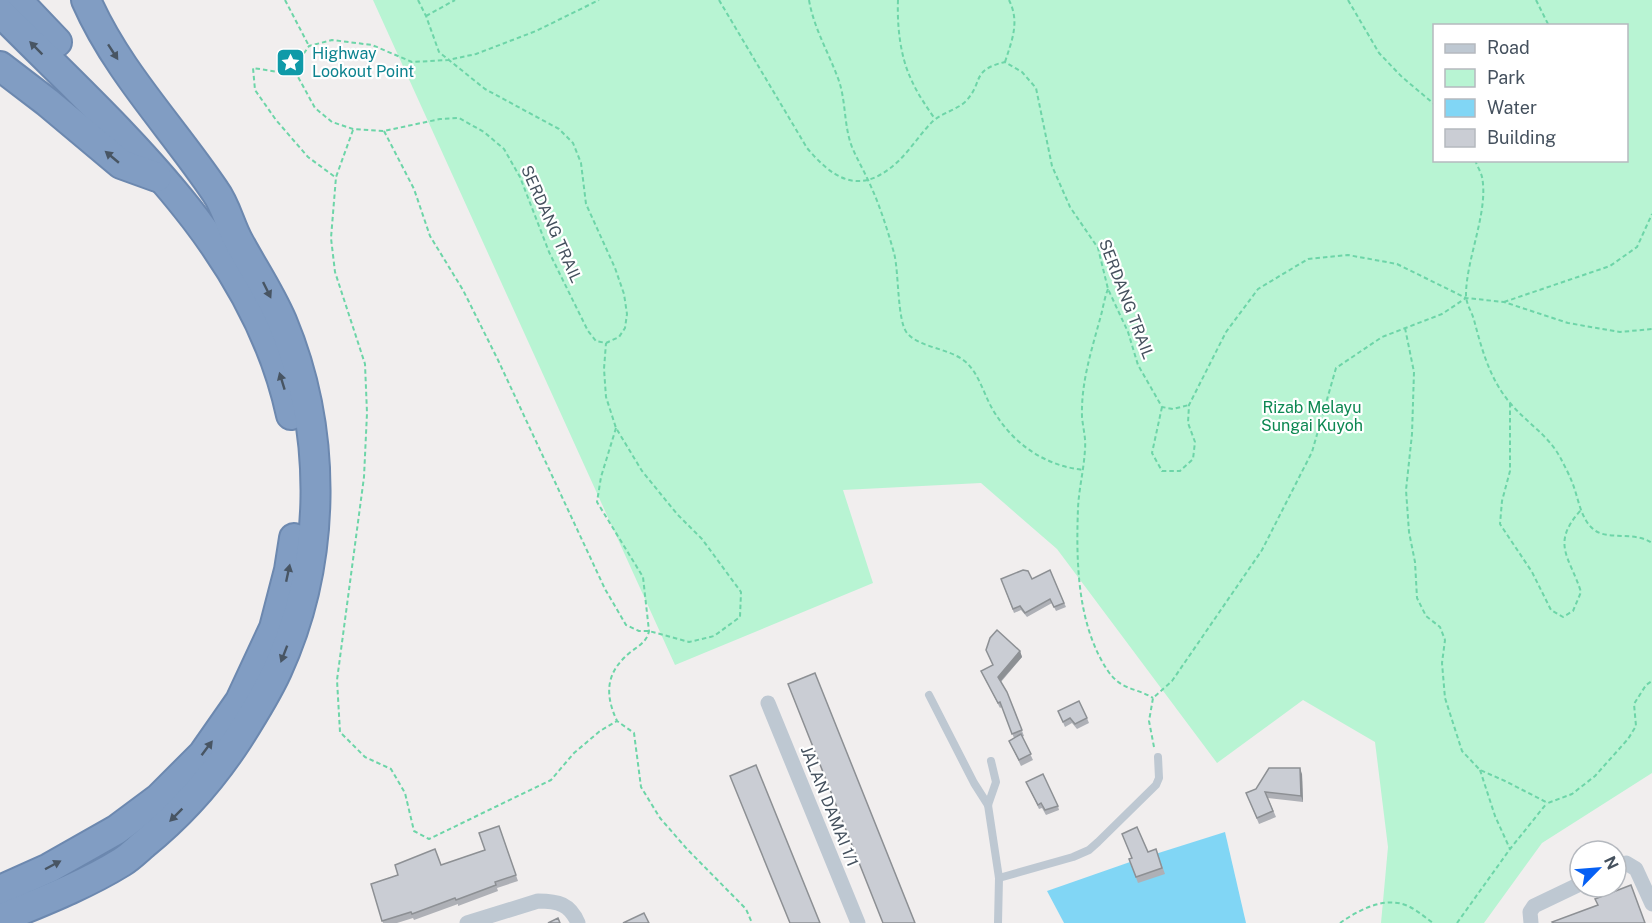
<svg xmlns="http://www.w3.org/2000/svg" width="1652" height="923" viewBox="0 0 1652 923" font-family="'Public Sans',sans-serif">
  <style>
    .green { fill: #b8f4d3; fill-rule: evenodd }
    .water { fill: #81d6f5 }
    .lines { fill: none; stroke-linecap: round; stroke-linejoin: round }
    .motorway-casing { stroke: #6c88af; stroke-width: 32 }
    .path { stroke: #6dd5a8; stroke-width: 2; stroke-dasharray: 4.5 3; stroke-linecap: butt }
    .service { stroke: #bec8d2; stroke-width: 8 }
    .minor { stroke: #bec8d2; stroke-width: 15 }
    .motorway { stroke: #819dc3; stroke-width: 28 }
    .wall { fill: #aeb0b6 }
    .shaded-wall { fill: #8d9094 }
    .building { fill: #cacdd4; stroke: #8d9094; stroke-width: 1.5 }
    .oneway { fill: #485563 }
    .labels { text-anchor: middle; stroke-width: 4.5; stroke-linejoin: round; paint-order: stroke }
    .culture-label { font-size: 16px; fill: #0d838f; stroke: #fff; text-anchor: start }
    .street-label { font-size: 16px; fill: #45515e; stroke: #fff }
    .park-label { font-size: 16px; fill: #0d8852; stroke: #fff }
  </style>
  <rect width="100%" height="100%" fill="#f1eeee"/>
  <path class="green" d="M373,0H1652V773L1542,843L1484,923H1381L1388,847L1375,742L1303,700L1217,763L1057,549L981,483L843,490L873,583L675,665ZM1434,26H1626V160H1434Z"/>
  <path class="water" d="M1225,832L1246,923H1064L1047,891L1130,862Z"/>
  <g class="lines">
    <defs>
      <g id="motorway">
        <path d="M17,0L57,42"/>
        <path d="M0,12C116,129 255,246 291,415"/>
        <path d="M0,66L47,102L121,164L157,177"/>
        <path d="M0,890L49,868L116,830L159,798L203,754L240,701L274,628L289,570L294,538"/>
        <path d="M0,919C41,902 85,885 122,862C130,857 137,850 144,844C181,814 212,779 238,739C252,717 266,695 277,671C327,562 328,431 282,321C270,293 253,268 239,242C230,226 226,206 215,191C172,127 117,71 86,0"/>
      </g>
    </defs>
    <use href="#motorway" class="motorway-casing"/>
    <g class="path">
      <path d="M285,0L309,46"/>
      <path d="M418,0L426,16L439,52L485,89L559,129L573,143L581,163L586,204L615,268L624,294L627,314L625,328L619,337L606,343L596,341L588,331L549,252L520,177L504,149L484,132L459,118L440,119L384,131L353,129L332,122L315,108L297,75L300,59L309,46L332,40L372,45L412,62L448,60L476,54L536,31L599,0"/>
      <path d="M719,0L807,148C830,175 855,195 889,169C906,157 918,136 933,121C942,113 956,110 965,102C984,83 970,70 1005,62L1022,72L1036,88L1052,166L1070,207L1098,248L1108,289L1128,332L1138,365L1162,407L1173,409L1189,405"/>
      <path d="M809,0C814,29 829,53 839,81C846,102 844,127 852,147C857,159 863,169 868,180C879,203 887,228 894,253C899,271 897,321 907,333C921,349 949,347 967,363C980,376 984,395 993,410C1013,444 1045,466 1084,470"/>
      <path d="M898,0C897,25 900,56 911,79C917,93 926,106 935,119"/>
      <path d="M1348,0L1379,53L1402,77L1434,104"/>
      <path d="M1536,0L1549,26"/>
      <path d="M426,16L455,0"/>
      <path d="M1005,62C1012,40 1020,22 1009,0"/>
      <path d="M297,75L253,68L255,90L276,120L308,157L335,177"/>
      <path d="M353,130L336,177L331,238L335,272L365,364L367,413L364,477L337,680L340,732L365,757L391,769L405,793L414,831L429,839L551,780L574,753L600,731L617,721L634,733L641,787L660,818L687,849L746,909L752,923"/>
      <path d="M384,131L414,189L430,236L463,290L498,360L605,589L626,625L639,631H649L689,642L714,636L740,617L741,592L702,539L677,514L642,471L616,428L606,397L604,369L606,343"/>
      <path d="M1475,160C1477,166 1481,172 1482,177C1489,211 1466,259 1466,295C1466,304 1472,312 1474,320C1482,350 1490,380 1511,404C1527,423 1547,434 1560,457C1564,465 1569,474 1572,482C1578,496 1580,517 1592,528C1606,542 1633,530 1652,543"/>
      <path d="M1108,289C1104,299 1103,309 1100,319C1091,352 1081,383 1082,417C1083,428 1086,438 1085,449C1084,469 1079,488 1078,508C1076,561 1077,625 1108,671C1122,691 1135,687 1153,698"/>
      <path d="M1504,302L1610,266L1637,247L1652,214"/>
      <path d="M1405,328L1414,372L1412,434L1406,490L1409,532L1415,562L1417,598L1426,616L1440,627L1445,640L1442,663L1445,698L1462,751L1480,770L1505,781L1548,803L1572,794L1595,776L1628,739L1636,726L1634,704L1646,685L1652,681"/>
      <path d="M1510,403V471L1502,501L1500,524L1532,572L1551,610L1563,617L1573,611L1581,592C1570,557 1550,544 1581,510"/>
      <path d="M1162,407L1152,453L1162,471H1180L1193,459L1195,442L1188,423L1189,405L1226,332L1258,289L1308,259L1348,255L1397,264L1466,298L1504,302L1568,323L1620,332L1652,329"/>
      <path d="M616,428L601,477L597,502L643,577L649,631C647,641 640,645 632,651C606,671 604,693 617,721"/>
      <path d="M1154,747L1149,721L1153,698L1172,681L1262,550L1312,452L1336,368L1382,337L1442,314L1466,298"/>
      <path d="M1480,770L1495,816L1510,849"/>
      <path d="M1340,923C1360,909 1387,895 1410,907C1418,911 1426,918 1433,923"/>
      <path d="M1457,923L1510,849L1547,803"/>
    </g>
    <g class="service">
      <path d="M929,695L974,783L988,805"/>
      <path d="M991,761L996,782L988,805L999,878L998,923"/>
      <path d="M999,878L1073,857L1089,850L1098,842L1156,785L1159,778L1158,757"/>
    </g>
    <g class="minor">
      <path d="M768,703L858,923"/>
      <path d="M1616,867L1626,863L1636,869L1652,904"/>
      <path d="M467,923L538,901C558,901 570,904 578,923"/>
      <path d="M1531,923L1530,912L1534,906L1580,884"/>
    </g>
    <use href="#motorway" class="motorway"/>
  </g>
  <g class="wall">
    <path d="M1050,570L1066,607L1056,611L1052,603L1027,617L1021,610L1014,613L1001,579H1032Z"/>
    <path d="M986,650L1020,651L1022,657L1001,682L1007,692L1024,736L1022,737L1033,760L1021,766L1009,741L1014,738L1002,707L1000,708L981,671L993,665Z"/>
    <path d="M1058,711L1087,718L1089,723L1077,729L1072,723L1065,727Z"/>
    <path d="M1302,774L1303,802L1268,798L1276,817L1259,824L1246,793Z"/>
    <path d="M1026,782L1058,806L1059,810L1046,815L1042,808L1039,809Z"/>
    <path d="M499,826L518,881L497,888L498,891L458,906V904L414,920L413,918L397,923H383L371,884L398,875L441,865L485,850Z"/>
    <path d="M1122,834L1148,852L1156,849L1165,874L1138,883L1129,859L1132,858Z"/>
  </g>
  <g class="shaded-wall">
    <path d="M1020,651L1022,657L1000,682L998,677Z"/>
    <path d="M1300,768L1302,774L1303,802L1301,796Z"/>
  </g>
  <g class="building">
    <path d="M1023,570L1028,571L1032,579L1050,570L1064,603L1054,607L1050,599L1025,613L1020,606L1013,609L1001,579Z"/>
    <path d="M997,630L1020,651L998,677L1007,692L1022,730L1012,734L1000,702L998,703L981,671L993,665L986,650L990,638Z"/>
    <path d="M815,673L915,923H883L788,684Z"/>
    <path d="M1079,701L1087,718L1075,724L1070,718L1063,722L1058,711Z"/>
    <path d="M1021,734L1031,754L1019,760L1009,741Z"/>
    <path d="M756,765L820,923H790L730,776Z"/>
    <path d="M1269,768H1300L1301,796L1265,792L1273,811L1257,818L1246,793L1256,789Z"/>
    <path d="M1043,774L1058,806L1045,810L1041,803L1038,805L1026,782Z"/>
    <path d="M499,826L516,875L495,882L496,885L456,900L455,898L412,914L411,912L382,921L371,884L398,875L395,865L435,849L441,865L485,850L479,833Z"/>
    <path d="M1137,827L1148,852L1156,849L1162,868L1136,877L1129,859L1132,858L1122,834Z"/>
    <path d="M1631,885L1645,923H1553L1552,922L1598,905L1595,899Z"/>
    <path d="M644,913L649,923H623Z"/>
    <path d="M558,918L560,923H548Z"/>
  </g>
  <defs><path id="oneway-solid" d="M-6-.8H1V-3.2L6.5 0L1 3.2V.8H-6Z" transform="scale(1.5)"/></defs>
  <g class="oneway">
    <use href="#oneway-solid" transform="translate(36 48) rotate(-135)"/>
    <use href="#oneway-solid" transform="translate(113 52) rotate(57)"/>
    <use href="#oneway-solid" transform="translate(112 157) rotate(-140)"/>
    <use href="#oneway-solid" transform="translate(267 290) rotate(64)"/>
    <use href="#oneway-solid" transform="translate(282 381) rotate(-107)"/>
    <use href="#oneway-solid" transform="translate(288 573) rotate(-78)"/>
    <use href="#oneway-solid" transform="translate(284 654) rotate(111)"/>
    <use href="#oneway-solid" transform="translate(207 748) rotate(-53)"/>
    <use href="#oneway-solid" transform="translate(176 815) rotate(135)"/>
    <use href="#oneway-solid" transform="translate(53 865) rotate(-28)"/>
  </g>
  <defs>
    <symbol id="sight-square" viewBox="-11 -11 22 22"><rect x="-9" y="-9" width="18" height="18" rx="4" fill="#0f9aa8" stroke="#fff"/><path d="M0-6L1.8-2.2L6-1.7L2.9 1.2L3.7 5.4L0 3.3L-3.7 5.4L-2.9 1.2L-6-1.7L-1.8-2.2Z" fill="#fff"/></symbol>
  </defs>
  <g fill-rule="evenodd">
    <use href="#sight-square" x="274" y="46" width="33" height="33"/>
  </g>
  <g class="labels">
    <g class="culture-label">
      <text x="312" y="59">Highway<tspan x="312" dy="18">Lookout Point</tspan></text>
    </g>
    <g class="street-label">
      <text transform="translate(552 224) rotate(66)" y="6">SERDANG TRAIL</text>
      <text transform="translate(1127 299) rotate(69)" y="6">SERDANG TRAIL</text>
      <text transform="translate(830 806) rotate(68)" y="6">JALAN DAMAI 1/1</text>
    </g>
    <g class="park-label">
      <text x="1312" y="413">Rizab Melayu<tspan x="1312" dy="18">Sungai Kuyoh</tspan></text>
    </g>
  </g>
  <rect x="1433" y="24" width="195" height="138" fill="#ffffff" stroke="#b5b9bf" stroke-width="1.5"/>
  <rect x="1445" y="44" width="30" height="9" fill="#bec8d2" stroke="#b5b9bf" stroke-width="1.5"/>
  <text x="1487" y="54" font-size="18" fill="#45515e">Road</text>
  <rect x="1445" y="69" width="30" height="18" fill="#b8f4d3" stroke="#b5b9bf" stroke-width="1.5"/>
  <text x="1487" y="84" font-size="18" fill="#45515e">Park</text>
  <rect x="1445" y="99" width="30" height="18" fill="#81d6f5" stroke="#b5b9bf" stroke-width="1.5"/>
  <text x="1487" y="114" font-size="18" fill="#45515e">Water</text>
  <rect x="1445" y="129" width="30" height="18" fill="#cacdd4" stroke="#b5b9bf" stroke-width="1.5"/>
  <text x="1487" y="144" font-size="18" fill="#45515e">Building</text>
  <g transform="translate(1598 869) rotate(65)"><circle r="28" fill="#ffffff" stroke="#b5b9bf" stroke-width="1.5"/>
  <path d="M0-4.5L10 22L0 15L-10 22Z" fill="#0660f4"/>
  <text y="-9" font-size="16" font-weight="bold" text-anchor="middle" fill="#45515e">N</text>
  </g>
</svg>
